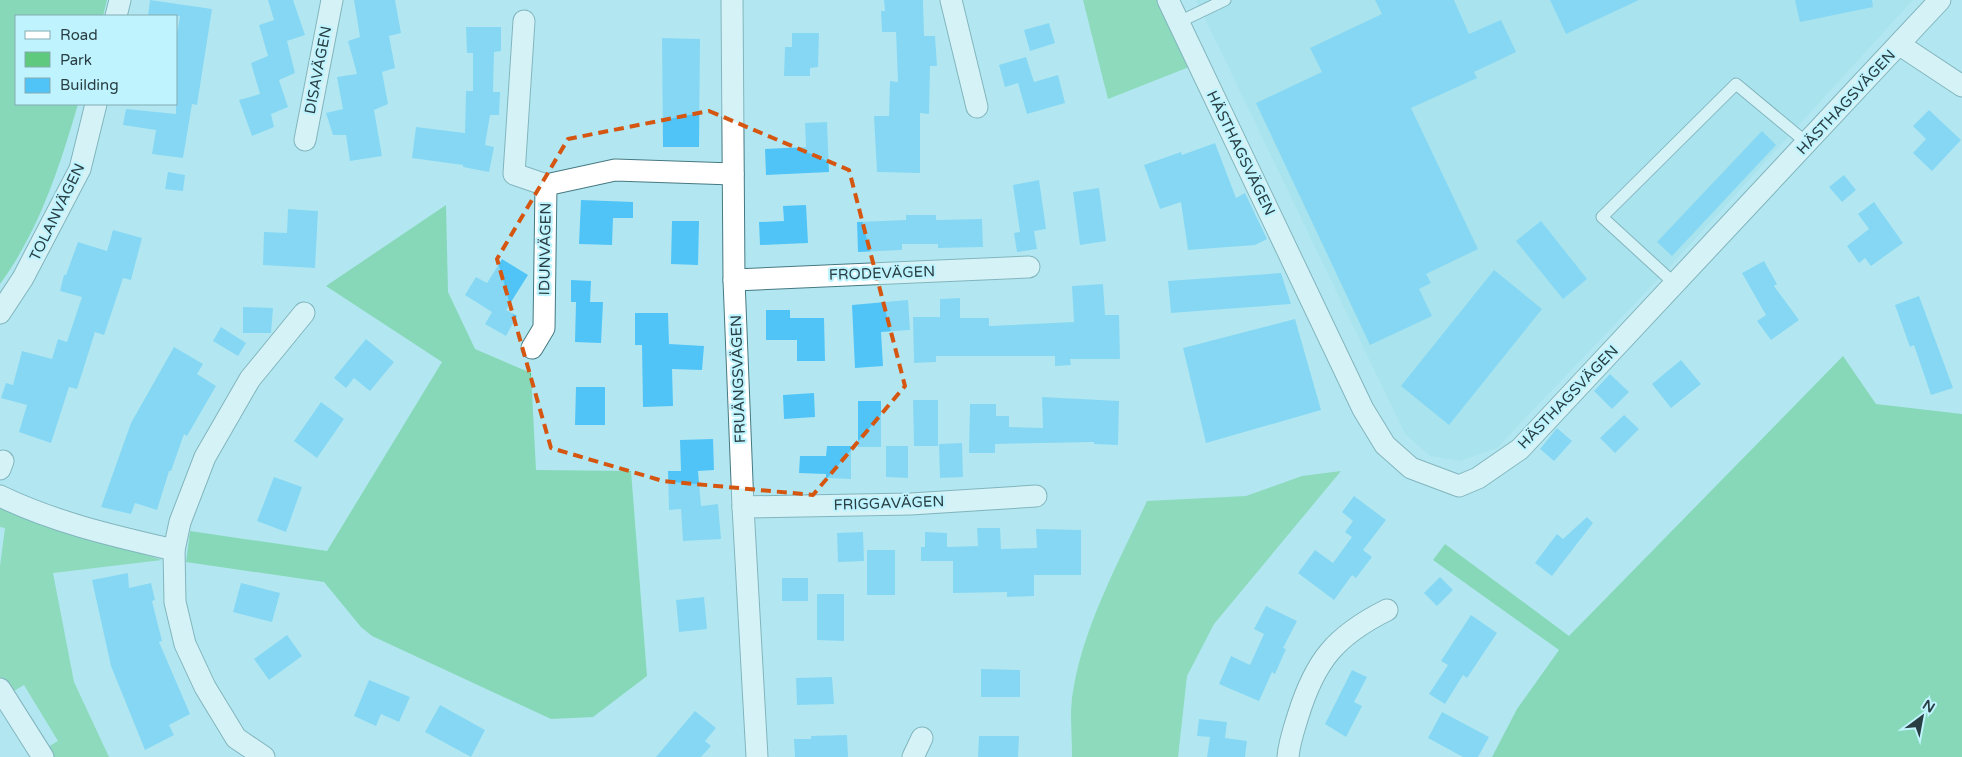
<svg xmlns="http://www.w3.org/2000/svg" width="1962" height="757" viewBox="0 0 1962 757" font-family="'Varela Round',sans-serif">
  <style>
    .built { fill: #9edde9 }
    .green { fill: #5fc97d }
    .forest { fill: #51c674 }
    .building { fill: #50c4f7 }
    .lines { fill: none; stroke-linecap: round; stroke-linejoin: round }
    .lane-casing { stroke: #467982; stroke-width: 13 }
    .street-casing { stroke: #467982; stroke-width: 23 }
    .lane { stroke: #fff; stroke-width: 11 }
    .street { stroke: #fff; stroke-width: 21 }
    .marked { fill: none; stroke: #d55611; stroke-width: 4; stroke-dasharray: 10 6; stroke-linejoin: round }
    .labels { text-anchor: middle; stroke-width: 4.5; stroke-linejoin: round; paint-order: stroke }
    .street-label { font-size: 15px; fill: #293e42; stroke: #bff4ff }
  </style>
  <rect width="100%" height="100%" fill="#b2e7f1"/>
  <path class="built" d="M1196,0H1913L1664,273L1497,448L1460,461L1430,456L1405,434Z"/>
  <g class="green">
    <path d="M1083,0H1157L1189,67L1108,99Z"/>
    <path d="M1341,471L1214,624L1187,676L1178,757H1072C1072,742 1071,726 1071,711C1075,641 1118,564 1147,501L1246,496L1302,476Z"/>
    <path d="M0,508L162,560L53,573L74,682L109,757H48L43,750L58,741L24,685L9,694L0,680V566L5,528L0,527Z"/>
  </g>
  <g class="forest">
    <path d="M0,0H107L103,16H16V104H78C60,166 39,231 0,284Z"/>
    <path d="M446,205L448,292L475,349L531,373L536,470L631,471L647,676L593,717L551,719L372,636L361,627L324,582L186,562L190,531L327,551L442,362L326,286Z"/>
    <path d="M1843,356L1876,404L1962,414V757H1492L1517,709L1559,650L1433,560L1445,544L1569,636Z"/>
  </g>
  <g class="building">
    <path d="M150,0L212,9L197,105L192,104L183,158L152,154L156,130L123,125L126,109L176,114V40L180,16H148Z"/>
    <path d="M268,0H293L305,35L287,41L295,73L279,80L288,107L271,114L274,127L252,136L239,100L260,94L251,63L268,56L259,25L274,20Z"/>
    <path d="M354,0H395L401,33L389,36L395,68L382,72L388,104L374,110L382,156L350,161L346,135H333L326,113L343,109L337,77L357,74L348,41L360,37Z"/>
    <path d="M884,0H923L924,36H935L937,66H930L929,114L920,113V173L877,172L874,116H889L890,81L898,82L896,32H882L881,11H885Z"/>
    <path d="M1375,0H1454L1469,34L1501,20L1516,52L1474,72L1477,78L1411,108L1478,249L1426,274L1431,283L1419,289L1432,316L1370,345L1256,103L1322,72L1310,48L1382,14Z"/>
    <path d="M1550,0H1639L1566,34Z"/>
    <path d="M1795,0H1872L1873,7L1800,22Z"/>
    <path d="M1049,23L1055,43L1030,51L1024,30Z"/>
    <path d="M466,27H501V51L494,52L493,92H500L499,115H490L485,145L494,147L489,172L463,167V165L412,158L416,127L465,133L466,91H473V53H467Z"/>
    <path d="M792,33H819L818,67L810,68V76H784L785,47H792Z"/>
    <path d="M662,38L700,39L699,147H663Z"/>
    <path d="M1026,57L1034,82L1058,75L1065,103L1027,114L1018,83L1005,87L999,65Z"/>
    <path d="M1929,110L1961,140L1932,171L1913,153L1926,139L1913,126Z"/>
    <path d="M827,122L829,172L766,175L765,149L806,147L805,123Z"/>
    <path d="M1762,131L1776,145L1672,256L1657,242Z"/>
    <path d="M1215,143L1236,198L1245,193L1267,239L1255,245L1188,250L1181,202L1160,209L1144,165L1181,152L1182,155Z"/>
    <path d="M168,172L185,175L183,191L165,189Z"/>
    <path d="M1844,175L1856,190L1842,202L1829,187Z"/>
    <path d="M1039,180L1046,229L1034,231L1037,249L1017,252L1014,233L1020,232L1013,185Z"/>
    <path d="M1099,188L1106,241L1080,245L1073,192Z"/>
    <path d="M581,200L633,202V218H613L612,245L579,244Z"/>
    <path d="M1874,202L1903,243L1871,266L1865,258L1859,263L1847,246L1869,229L1858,214Z"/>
    <path d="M806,205L808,243L760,245L759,222L784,221L783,206Z"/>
    <path d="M288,209L318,211L315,268L263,265L264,232L287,233Z"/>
    <path d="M906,215H936V220L982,219L983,247L938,248V244H902V250L858,252L857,222L906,220Z"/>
    <path d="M672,221H699L698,265L671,264Z"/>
    <path d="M1541,221L1587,279L1563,299L1516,241Z"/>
    <path d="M113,230L142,238L131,280L123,278L104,335L95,332L77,389L69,387L51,443L19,432L27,405L1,398L6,383L13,385L22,351L52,359L58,339L67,342L82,297L60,291L64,275H66L78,242L107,251Z"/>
    <path d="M502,259L528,275L506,310L517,316L506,336L485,324L492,312L465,295L476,277L487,283Z"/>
    <path d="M1764,261L1777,284L1774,286L1799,320L1771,340L1757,321L1766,315L1742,273Z"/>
    <path d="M1494,270L1542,309L1449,425L1401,386Z"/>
    <path d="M1281,273L1291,304L1171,313L1168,281Z"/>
    <path d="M571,280L591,281L590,302H603L601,343L575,342L576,302H571Z"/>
    <path d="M1103,284L1105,315H1119L1120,359H1070L1071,365L1055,366V356H936V362L914,363L913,317H940V299L960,298V318H989V326L1074,322L1072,286Z"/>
    <path d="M1919,296L1953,388L1931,395L1914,345L1910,347L1895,305Z"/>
    <path d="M908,300L910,330L881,332L883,366L855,368L852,305Z"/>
    <path d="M243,307L273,308L271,333H243Z"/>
    <path d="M766,310H790V318H824L825,361H797V340H766Z"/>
    <path d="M635,313H668L669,344L704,346L702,370L672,369L673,406L643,407L642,345H635Z"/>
    <path d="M1295,319L1321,410L1206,443L1183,348Z"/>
    <path d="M221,327L246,343L238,356L213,341Z"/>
    <path d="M366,339L394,362L370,391L354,378L346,388L334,378Z"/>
    <path d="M174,347L203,364L197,374L216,386L187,436L184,434L171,471H169L157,510L135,503L131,514L101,507L131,423Z"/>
    <path d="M1681,360L1701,384L1671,408L1652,384Z"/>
    <path d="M1610,374L1629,392L1612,409L1594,391Z"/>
    <path d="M576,387H605V425H575Z"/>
    <path d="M814,393L815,417L784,419L783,395Z"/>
    <path d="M1042,397L1119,401L1118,445L1094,444V442L995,444V453H969L970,404H996V416H1009V427L1043,428Z"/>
    <path d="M913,400H938V446H914Z"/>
    <rect x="858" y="401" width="23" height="46"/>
    <path d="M321,402L344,419L317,458L294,441Z"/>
    <path d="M1624,415L1639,429L1615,453L1600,438Z"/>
    <path d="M1557,428L1572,441L1554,461L1540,449Z"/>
    <path d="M713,439L714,470L698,471L701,506L718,504L721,539L683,541L681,509L669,510L668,471H681L680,440Z"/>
    <path d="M962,443L963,477L940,478L939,444Z"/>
    <path d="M827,446H851V479L826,478V474L799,473L800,456H826Z"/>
    <path d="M886,446H908V478L886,477Z"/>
    <path d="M274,477L302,487L286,532L257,521Z"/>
    <path d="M1354,496L1386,520L1363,550L1372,557L1356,578L1352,575L1334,600L1298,573L1315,550L1333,563L1352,537L1345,532L1353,521L1342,512Z"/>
    <path d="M1587,517L1593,523L1552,576L1535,563L1557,534L1563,539Z"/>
    <path d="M977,528H1000L1001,549L1037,548L1036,529L1081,530V575H1034V596L1007,597V592L953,593V561H921V547H925V532L947,533V547L978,546Z"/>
    <path d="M863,532L864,561L838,562L837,533Z"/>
    <rect x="867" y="550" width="28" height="45"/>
    <path d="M128,573L129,588L151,583L155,600L152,601L162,641L159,642L190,714L169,725L174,735L145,750L111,666L92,580Z"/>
    <path d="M1440,577L1453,590L1437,606L1424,593Z"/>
    <rect x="782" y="578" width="26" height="23"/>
    <path d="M241,583L280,593L272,622L233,612Z"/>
    <path d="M817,594H844V641L817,640Z"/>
    <path d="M704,597L707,629L679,632L676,600Z"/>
    <path d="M1266,606L1297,621L1283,648L1286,649L1275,674L1272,672L1259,701L1219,684L1231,656L1250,665L1264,634L1254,629Z"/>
    <path d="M1471,615L1497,633L1467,678L1463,675L1445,704L1429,694L1448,665L1441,661Z"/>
    <path d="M287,635L302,656L269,680L254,659Z"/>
    <path d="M981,669L1020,670V697H981Z"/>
    <path d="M1352,670L1367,677L1354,702L1362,706L1346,737L1325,724Z"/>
    <path d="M832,677L834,704L797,705L796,678Z"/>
    <path d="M369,680L410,697L399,722L381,714L376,726L354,716Z"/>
    <path d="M440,705L485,730L471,757L425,732Z"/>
    <path d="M695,711L716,728L705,741L711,746L701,757H656Z"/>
    <path d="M1442,712L1489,737L1478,757H1463L1428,738Z"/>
    <path d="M1199,719L1227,722L1225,738L1247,741L1245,757H1207L1210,737L1197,736Z"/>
    <path d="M847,735L848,757H795L794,739H811V736Z"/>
    <path d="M979,736H1019L1018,757H978Z"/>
  </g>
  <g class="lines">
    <defs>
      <g id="lane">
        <path d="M1179,22L1225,0"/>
        <path d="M1675,284L1602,217L1736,84L1807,143"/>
      </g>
      <g id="street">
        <path d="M732,0L734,280L743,507L757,757"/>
        <path d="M951,0L977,107"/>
        <path d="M1168,0L1363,409L1385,445L1411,468L1459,486L1478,478L1520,449L1940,0"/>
        <path d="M116,16L120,0"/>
        <path d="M524,21L514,174L546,185"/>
        <path d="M1900,45L1962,86"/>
        <path d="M305,140L332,0"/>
        <path d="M734,280L1029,267"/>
        <path d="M0,313L23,278L80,169L96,104"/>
        <path d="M532,348L544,328L546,185L615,170L733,174"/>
        <path d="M0,469L3,461"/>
        <path d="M0,496C56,523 114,536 174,550"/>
        <path d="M743,507L911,504L1036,496"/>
        <path d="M0,689L43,757"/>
        <path d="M264,757L236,738L205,687L185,644L175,602L174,550L180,522L205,457L250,379L304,313"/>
        <path d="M913,757L922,738"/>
        <path d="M1288,757C1289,743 1294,729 1298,716C1315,661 1335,636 1387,610"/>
      </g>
    </defs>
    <use href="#lane" class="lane-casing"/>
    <use href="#street" class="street-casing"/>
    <use href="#lane" class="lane"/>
    <use href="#street" class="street"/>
  </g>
  <path d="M0 0H1962V757H0ZM709,111L849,170L905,386L813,495L663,481L551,448L497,259L568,139Z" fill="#b2e7f1" fill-opacity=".55" fill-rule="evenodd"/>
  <path class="marked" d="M709,111L849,170L905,386L813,495L663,481L551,448L497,259L568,139Z"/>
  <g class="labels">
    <g class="street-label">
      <text transform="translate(318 70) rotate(-79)" y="5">DISAVÄGEN</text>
      <text transform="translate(1846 102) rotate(-47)" y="5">HÄSTHAGSVÄGEN</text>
      <text transform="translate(1241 153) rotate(64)" y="5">HÄSTHAGSVÄGEN</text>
      <text transform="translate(57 212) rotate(-64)" y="5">TOLANVÄGEN</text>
      <text transform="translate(545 249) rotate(-89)" y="5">IDUNVÄGEN</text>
      <text transform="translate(882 273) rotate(-2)" y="5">FRODEVÄGEN</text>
      <text transform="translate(738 379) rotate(-92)" y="5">FRUÄNGSVÄGEN</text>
      <text transform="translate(1568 397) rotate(-46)" y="5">HÄSTHAGSVÄGEN</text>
      <text transform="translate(889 503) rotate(-2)" y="5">FRIGGAVÄGEN</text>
    </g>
  </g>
  <rect x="15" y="15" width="162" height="90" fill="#bff4ff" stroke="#83abb3"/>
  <rect x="25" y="31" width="25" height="8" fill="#ffffff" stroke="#83abb3"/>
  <text x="60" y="40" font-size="15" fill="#293e42">Road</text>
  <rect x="25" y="52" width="25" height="15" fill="#5fc97d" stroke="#83abb3"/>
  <text x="60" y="65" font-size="15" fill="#293e42">Park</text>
  <rect x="25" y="78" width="25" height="15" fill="#50c4f7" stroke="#83abb3"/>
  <text x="60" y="90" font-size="15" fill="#293e42">Building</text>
  <g transform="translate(1922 717) rotate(32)" stroke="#bff4ff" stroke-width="4" paint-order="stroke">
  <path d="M0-4L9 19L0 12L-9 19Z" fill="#293e42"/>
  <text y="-8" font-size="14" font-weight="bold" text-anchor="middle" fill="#293e42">N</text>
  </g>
</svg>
